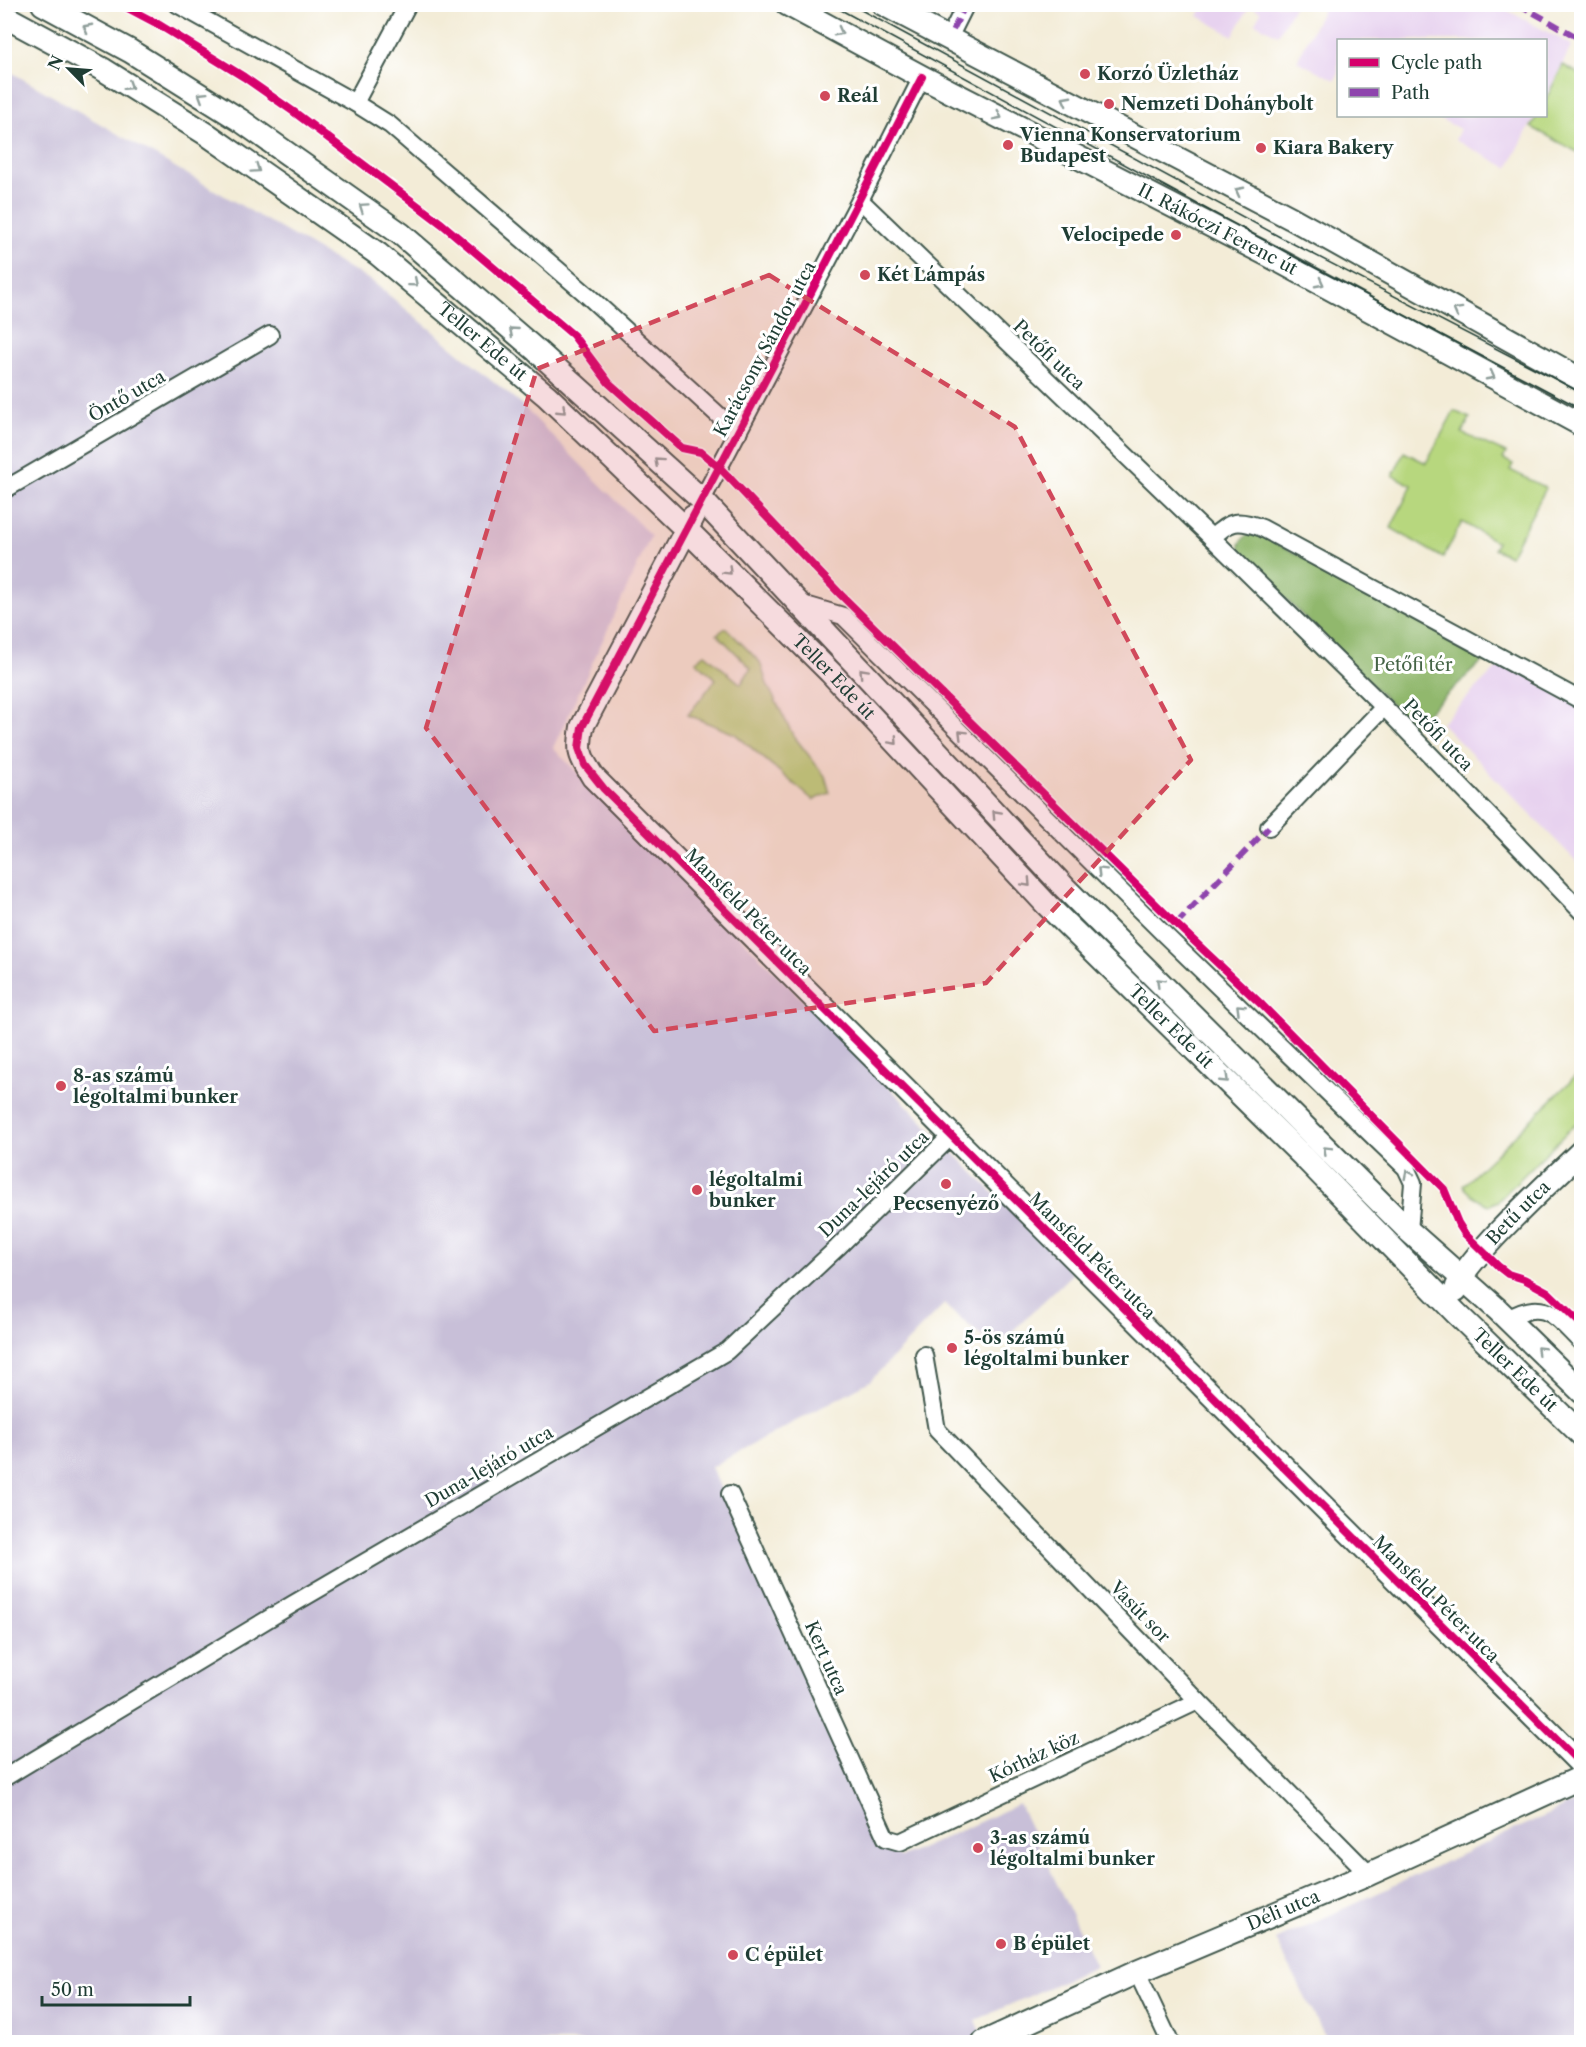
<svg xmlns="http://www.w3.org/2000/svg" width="1586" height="2047" viewBox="0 0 1586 2047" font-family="'Libre Caslon Text',serif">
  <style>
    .built { fill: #e7d2ef }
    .industrial { fill: #c8bfd8 }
    .green { fill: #b7d77e; stroke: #6b8a59; stroke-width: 1.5 }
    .forest { fill: #91b86d; stroke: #587a50; stroke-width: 1.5 }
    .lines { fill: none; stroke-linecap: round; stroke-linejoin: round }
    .street-casing { stroke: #3f574c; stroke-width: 20 }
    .secondary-casing { stroke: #3f574c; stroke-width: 26 }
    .street { stroke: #fff; stroke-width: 16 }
    .secondary { stroke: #fff; stroke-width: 22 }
    .tram { stroke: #1f3d34; stroke-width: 1.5 }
    .quiet { stroke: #8e44ad; stroke-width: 6; stroke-dasharray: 12 6; stroke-linecap: butt }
    .cycleway-casing { stroke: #fff; stroke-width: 11 }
    .cycleway { stroke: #d6006c; stroke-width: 8 }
    .oneway { stroke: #8f9e9a }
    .marked { fill: #d1495b; fill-opacity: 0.2; stroke: #d1495b; stroke-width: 4.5; stroke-dasharray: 12 8; stroke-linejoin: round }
    .poi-dot { fill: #d1495b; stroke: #fff; stroke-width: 2 }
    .labels { text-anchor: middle; stroke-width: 6; stroke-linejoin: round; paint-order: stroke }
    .poi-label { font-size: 18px; font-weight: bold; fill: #1f3d34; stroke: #fff; text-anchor: start }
    .street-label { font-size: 18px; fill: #1f3d34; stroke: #fff }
    .park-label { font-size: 18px; fill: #456446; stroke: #fff }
  </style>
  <rect width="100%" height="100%" fill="#fff"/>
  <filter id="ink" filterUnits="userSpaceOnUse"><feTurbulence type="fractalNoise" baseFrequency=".0167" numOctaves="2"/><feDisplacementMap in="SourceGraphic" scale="12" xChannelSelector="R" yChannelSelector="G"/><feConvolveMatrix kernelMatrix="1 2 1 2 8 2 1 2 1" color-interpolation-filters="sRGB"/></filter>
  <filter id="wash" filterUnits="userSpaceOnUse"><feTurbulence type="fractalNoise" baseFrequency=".008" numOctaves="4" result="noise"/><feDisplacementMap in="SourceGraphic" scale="24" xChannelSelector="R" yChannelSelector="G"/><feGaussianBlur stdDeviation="1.35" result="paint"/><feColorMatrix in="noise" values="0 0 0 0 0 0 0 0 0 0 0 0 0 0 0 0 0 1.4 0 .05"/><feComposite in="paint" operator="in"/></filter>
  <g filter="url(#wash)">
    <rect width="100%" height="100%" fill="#f3ecd7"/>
    <g class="built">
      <path d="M1204,5V4L1295,5L1278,35L1255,23L1261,12L1250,6L1233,36L1198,16Z"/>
      <path d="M1325,5H1497L1572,45L1546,96V40H1338V74L1335,80L1297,61Z"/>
      <path d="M1434,116H1535L1508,168L1455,140L1460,129Z"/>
      <path d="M1503,662L1581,706V866L1441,723Z"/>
    </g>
    <g class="industrial">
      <path d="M4,68L373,282L521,404L651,536L553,748L1073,1273L995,1348L944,1304L870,1381L711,1467L883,1848L902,1857L1019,1804L1096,1966L976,2020L985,2042H5Z"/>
      <path d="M1581,1799V2042H1328L1276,1940Z"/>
    </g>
    <g class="green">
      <path d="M1563,65L1581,75V154L1531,127L1537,116H1546V99Z"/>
      <path d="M1454,411L1470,418L1462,433L1506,453L1503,459L1513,464L1510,470L1546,488L1510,556L1494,549L1497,542L1462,522L1443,558L1391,528L1412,485L1393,476L1404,452L1426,463Z"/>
      <path d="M726,628L760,662L767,684L793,735L825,776L830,793L813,800L735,734L688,715L716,679L696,661L705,654L741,684L751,668L717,634Z"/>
      <path d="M1581,1071V1125L1575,1124L1498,1201L1489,1205L1475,1198L1463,1186Z"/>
    </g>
    <path class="forest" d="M1251,532H1256L1488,656L1413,726L1242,555C1236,545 1242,538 1251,532Z"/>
  </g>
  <g filter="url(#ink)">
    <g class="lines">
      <defs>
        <g id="street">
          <path d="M177,4L355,103L390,125L586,294L738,433"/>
          <path d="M953,30L966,4"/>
          <path d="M355,103L408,4"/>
          <path d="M860,200L1212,538L1384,707L1582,912"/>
          <path d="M4,490L270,335"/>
          <path d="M702,500L860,200L922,77"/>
          <path d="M1212,538C1230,520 1238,519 1262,528L1582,701"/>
          <path d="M799,603L843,616L1165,935L1406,1168L1413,1183L1409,1231"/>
          <path d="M1269,827L1384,707"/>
          <path d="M1508,1319C1546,1297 1555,1317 1582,1343"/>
          <path d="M924,1355L937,1430L1198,1701L1369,1874"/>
          <path d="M730,1494L886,1838L900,1842L1198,1701"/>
          <path d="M4,1778L293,1604L727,1351L837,1248L951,1136"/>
          <path d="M1137,1972L1170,2042"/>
        </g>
        <g id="secondary">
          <path d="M43,4L130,51L240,120L401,234L537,351L702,500L1065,888L1409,1231L1497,1309L1582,1392"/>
          <path id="s1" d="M787,4L922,77L1270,256L1582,425"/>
          <path d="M883,4L1291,218L1582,380"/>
          <path id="s2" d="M4,16L104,70L208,135L378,254L547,396L687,530L830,672L1047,905L1303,1156L1456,1313L1582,1435"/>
          <path d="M693,517L582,727C578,752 579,755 593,777L1582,1765"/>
          <path id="s3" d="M1456,1290C1460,1263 1557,1175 1582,1151"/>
          <path id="s4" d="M984,2042L1137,1972L1369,1874L1582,1777"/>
        </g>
      </defs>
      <use href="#street" class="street-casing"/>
      <use href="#secondary" class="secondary-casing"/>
      <use href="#street" class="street"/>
      <use href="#secondary" class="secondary"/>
      <g class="tram">
        <path d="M830,4L1302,261L1582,409"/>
        <path d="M850,4L1280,237L1582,393"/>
      </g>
      <g class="quiet">
        <path d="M1518,4L1582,40"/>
        <path d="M953,30L966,4"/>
        <path d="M1176,924L1269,827"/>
      </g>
      <defs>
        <g id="cycleway">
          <path d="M120,4L156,23L244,77L294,112L442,224L573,335L609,383L682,448L701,452L720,468L841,595L1176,924L1262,1005L1444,1189L1458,1223L1465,1234L1499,1267L1508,1274L1524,1279L1548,1292L1582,1325"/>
          <path d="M922,77L798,318L582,727L579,748L585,765L604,789L1582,1765"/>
        </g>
      </defs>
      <use href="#cycleway" class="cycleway-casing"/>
      <use href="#cycleway" class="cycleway"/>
    </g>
    <defs><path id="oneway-chevron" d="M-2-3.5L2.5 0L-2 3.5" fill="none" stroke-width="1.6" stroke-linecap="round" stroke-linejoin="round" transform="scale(1.5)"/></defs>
    <g class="oneway">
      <use href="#oneway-chevron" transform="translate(87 28) rotate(-152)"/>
      <use href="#oneway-chevron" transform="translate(839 32) rotate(28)"/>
      <use href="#oneway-chevron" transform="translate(129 86) rotate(32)"/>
      <use href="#oneway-chevron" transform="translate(202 96) rotate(-148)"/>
      <use href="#oneway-chevron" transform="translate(1066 100) rotate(-152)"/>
      <use href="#oneway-chevron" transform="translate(998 116) rotate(27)"/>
      <use href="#oneway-chevron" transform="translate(256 169) rotate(35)"/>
      <use href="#oneway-chevron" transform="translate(1239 191) rotate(-152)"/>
      <use href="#oneway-chevron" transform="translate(363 207) rotate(-145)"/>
      <use href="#oneway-chevron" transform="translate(414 283) rotate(40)"/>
      <use href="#oneway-chevron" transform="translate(1320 283) rotate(28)"/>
      <use href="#oneway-chevron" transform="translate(1457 311) rotate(-151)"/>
      <use href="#oneway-chevron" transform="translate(513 331) rotate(-139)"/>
      <use href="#oneway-chevron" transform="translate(1491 376) rotate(28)"/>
      <use href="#oneway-chevron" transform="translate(562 410) rotate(44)"/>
      <use href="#oneway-chevron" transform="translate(658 461) rotate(-138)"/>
      <use href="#oneway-chevron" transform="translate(728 571) rotate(45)"/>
      <use href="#oneway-chevron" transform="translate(863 672) rotate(-133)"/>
      <use href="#oneway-chevron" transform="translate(962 734) rotate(-135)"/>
      <use href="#oneway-chevron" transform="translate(894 741) rotate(47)"/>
      <use href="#oneway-chevron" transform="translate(996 814) rotate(-133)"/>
      <use href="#oneway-chevron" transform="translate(1101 871) rotate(-135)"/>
      <use href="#oneway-chevron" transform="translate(1027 883) rotate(47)"/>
      <use href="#oneway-chevron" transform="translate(1160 982) rotate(-135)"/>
      <use href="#oneway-chevron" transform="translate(1240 1008) rotate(-136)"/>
      <use href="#oneway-chevron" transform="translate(1225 1079) rotate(44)"/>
      <use href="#oneway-chevron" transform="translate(1327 1150) rotate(-135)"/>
      <use href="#oneway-chevron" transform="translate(1408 1174) rotate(-117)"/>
      <use href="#oneway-chevron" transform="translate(1540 1350) rotate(-135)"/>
    </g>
  </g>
  <path class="marked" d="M769,275L1015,427L1191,760L986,983L654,1031L426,728L537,369Z"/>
  <g class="poi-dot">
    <circle cx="1085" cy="74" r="6"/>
    <circle cx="825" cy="96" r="6"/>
    <circle cx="1109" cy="104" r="6"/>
    <circle cx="1008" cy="145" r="6"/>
    <circle cx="1261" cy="148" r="6"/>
    <circle cx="1176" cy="235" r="6"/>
    <circle cx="865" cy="275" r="6"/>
    <circle cx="61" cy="1086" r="6"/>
    <circle cx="946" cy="1184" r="6"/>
    <circle cx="697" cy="1190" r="6"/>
    <circle cx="952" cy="1348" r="6"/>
    <circle cx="978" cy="1848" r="6"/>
    <circle cx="1001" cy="1944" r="6"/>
    <circle cx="733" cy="1955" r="6"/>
  </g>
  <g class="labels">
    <g class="poi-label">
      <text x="1097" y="80">Korzó Üzletház</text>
      <text x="837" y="102">Reál</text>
      <text x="1121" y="110">Nemzeti Dohánybolt</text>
      <text x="1020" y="141">Vienna Konservatorium<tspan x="1020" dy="21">Budapest</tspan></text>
      <text x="1273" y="154">Kiara Bakery</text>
      <text x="1164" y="241" text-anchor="end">Velocipede</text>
      <text x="877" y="281">Két Lámpás</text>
      <text x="73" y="1082">8-as számú<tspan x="73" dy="21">légoltalmi bunker</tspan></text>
      <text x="709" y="1186">légoltalmi<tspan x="709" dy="21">bunker</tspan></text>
      <text x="946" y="1210" text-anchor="middle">Pecsenyéző</text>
      <text x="964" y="1344">5-ös számú<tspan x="964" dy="21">légoltalmi bunker</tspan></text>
      <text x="990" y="1844">3-as számú<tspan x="990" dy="21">légoltalmi bunker</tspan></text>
      <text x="1013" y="1950">B épület</text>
      <text x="745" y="1961">C épület</text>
    </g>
    <g class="street-label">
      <text dy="6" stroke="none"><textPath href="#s1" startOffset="486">II. Rákóczi Ferenc út</textPath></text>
      <text dy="6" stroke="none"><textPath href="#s2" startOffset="580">Teller Ede út</textPath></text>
      <text transform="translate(765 349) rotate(-62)" y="6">Karácsony Sándor utca</text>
      <text transform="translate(1049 355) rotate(44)" y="6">Petőfi utca</text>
      <text transform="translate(127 396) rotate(-30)" y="6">Öntő utca</text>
      <text dy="6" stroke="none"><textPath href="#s2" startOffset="1066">Teller Ede út</textPath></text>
      <text transform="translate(1438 735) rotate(46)" y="6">Petőfi utca</text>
      <text transform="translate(748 912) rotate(45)" y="6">Mansfeld Péter utca</text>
      <text dy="6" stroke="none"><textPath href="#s2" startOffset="1552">Teller Ede út</textPath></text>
      <text transform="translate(874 1184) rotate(-44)" y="6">Duna-lejáró utca</text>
      <text dy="6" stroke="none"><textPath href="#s3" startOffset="100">Betű utca</textPath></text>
      <text transform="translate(1092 1256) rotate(45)" y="6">Mansfeld Péter utca</text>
      <text dy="6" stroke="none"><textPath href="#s2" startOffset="2038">Teller Ede út</textPath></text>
      <text transform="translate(489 1467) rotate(-30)" y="6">Duna-lejáró utca</text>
      <text transform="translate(1436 1599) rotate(45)" y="6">Mansfeld Péter utca</text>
      <text transform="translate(1140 1612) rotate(46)" y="6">Vasút sor</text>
      <text transform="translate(826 1658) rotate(66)" y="6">Kert utca</text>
      <text transform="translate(1034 1757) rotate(-25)" y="6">Kórház köz</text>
      <text dy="6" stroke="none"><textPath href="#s4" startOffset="327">Déli utca</textPath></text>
    </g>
    <g class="park-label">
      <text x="1413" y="671">Petőfi tér</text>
    </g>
  </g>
  <rect width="1586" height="2047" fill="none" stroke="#fff" stroke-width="24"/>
  <rect x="1337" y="39" width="210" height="78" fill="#ffffff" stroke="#a5b1ae" stroke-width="1.5"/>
  <rect x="1349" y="58" width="30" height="9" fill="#d6006c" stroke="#a5b1ae" stroke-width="1.5"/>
  <text x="1391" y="69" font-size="18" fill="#1f3d34">Cycle path</text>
  <rect x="1349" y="88" width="30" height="9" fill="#8e44ad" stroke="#a5b1ae" stroke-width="1.5"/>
  <text x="1391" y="99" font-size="18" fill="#1f3d34">Path</text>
  <g transform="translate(69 69) rotate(295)" stroke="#ffffff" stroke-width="4.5" paint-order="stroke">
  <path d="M0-4.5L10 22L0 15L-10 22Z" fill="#1f3d34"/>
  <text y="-9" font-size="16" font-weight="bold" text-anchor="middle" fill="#1f3d34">N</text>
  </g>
  <path d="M42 1996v9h148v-9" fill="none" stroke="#1f3d34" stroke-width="3"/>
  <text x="51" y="1996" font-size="18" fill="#1f3d34" stroke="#ffffff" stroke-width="4.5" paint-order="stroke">50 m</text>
</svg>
